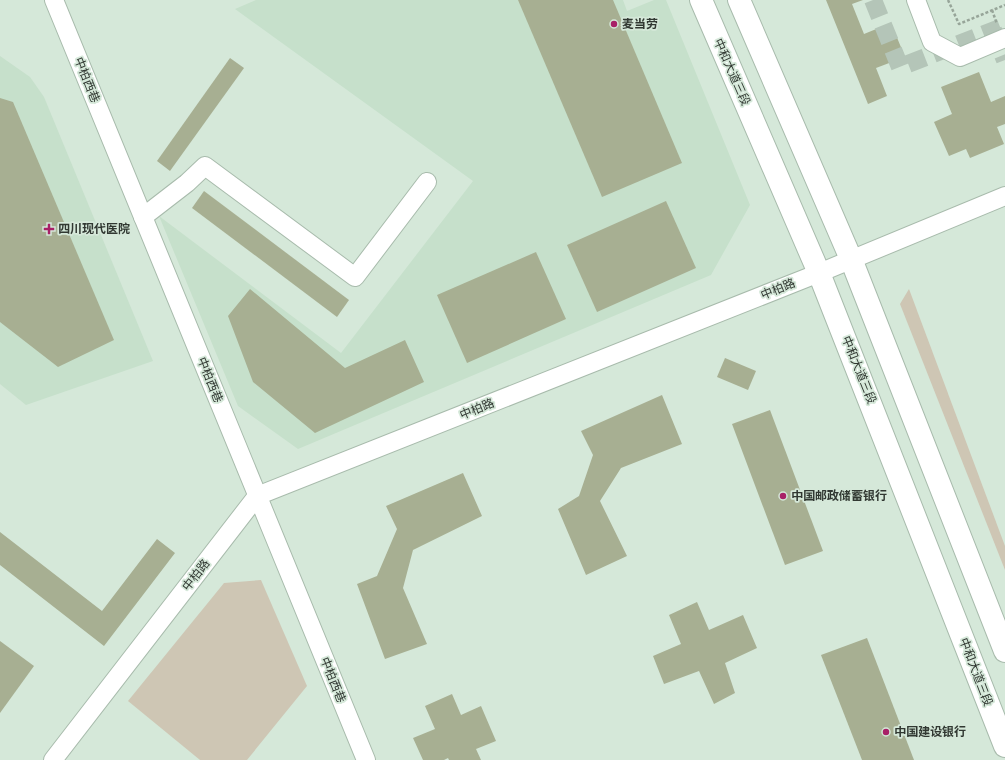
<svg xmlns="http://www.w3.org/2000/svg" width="1005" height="760" viewBox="0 0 1005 760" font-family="'DejaVu Sans','Noto Sans SC',sans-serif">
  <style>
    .built { fill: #c6e0cb }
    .green { fill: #cec6b4 }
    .building { fill: #a7af92 }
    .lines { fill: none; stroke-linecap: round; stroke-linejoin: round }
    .minor-tunnel { stroke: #b4c5b8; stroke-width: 18; stroke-dasharray: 18 9; stroke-linecap: butt }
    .minor-casing { stroke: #a8bbac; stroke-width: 20 }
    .major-casing { stroke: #a8bbac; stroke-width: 24 }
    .path { stroke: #97a599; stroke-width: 2.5; stroke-dasharray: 3 2; stroke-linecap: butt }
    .minor { stroke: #fff; stroke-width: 18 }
    .major { stroke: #fff; stroke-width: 22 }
    .poi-dot { fill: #a82067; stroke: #d5e8d9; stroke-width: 1.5 }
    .labels { text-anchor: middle; stroke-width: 3.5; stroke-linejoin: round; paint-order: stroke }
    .poi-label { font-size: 12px; font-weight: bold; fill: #313832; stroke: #d5e8d9; text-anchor: start }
    .street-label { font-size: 12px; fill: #313832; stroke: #d5e8d9 }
  </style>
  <rect width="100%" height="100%" fill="#d5e8d9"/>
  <g class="built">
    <path d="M256,0H623L627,11L654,0H666L750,205L711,275L298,449L238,406L159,216L341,353L473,181L235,9Z"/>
    <path d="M0,56L30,77L44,97L153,361L26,405L0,384Z"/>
  </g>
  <g class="green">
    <path d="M909,289L1005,546V570L900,304Z"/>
    <path d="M261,580L307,686L247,760H200L128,701L224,583Z"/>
  </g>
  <g class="building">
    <path d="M518,0H613L682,163L602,197Z"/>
    <path d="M826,0H863L852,4L864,34L891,23L905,57L876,68L887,96L868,104Z"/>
    <path d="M230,58L244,68L170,171L157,161Z"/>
    <path d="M979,72L991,102L1005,96V124L997,127L1004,144L970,158L966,149L949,156L934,122L952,114L941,87Z"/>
    <path d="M0,98L13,102L114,340L58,367L0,322Z"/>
    <path d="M204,191L349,300L337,317L192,208Z"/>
    <path d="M666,201L696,268L597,312L567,245Z"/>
    <path d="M536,252L566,319L467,363L437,295Z"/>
    <path d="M250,289L345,368L405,340L424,382L315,433L253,382L228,316Z"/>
    <path d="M725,358L756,371L748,390L717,377Z"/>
    <path d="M662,395L682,444L621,468L600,501L627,556L586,575L558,509L579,496L593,455L581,431Z"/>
    <path d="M770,410L823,551L785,565L732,424Z"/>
    <path d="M463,473L482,516L413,550L403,588L427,644L385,659L357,584L377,576L397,529L386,506Z"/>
    <path d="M0,532L102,611L157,539L175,553L104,646L0,565Z"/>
    <path d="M697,602L709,630L743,615L757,648L725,663L735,693L714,704L699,671L664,684L653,656L681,644L669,615Z"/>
    <path d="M867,638L914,760H862L821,655Z"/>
    <path d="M0,641L34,666L0,713Z"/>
    <path d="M452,694L461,715L481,706L496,741L476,749L481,760H449L448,758L444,760H423L413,738L435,729L425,706Z"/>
  </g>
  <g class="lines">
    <g class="minor-tunnel">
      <path d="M873,0L900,67L1005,26"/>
      <path d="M993,30L1005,60"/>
    </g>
    <defs>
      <g id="minor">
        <path d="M54,0L366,760"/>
        <path d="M916,0L932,42L960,57L1005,38"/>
        <path d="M143,217L187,183L205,166L355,277L427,182"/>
        <path d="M53,760L257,496L819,273L1005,196"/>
      </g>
      <g id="major">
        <path d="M701,0L819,273L1005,746"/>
        <path d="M739,0L851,259L1005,651"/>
      </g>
    </defs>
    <use href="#minor" class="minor-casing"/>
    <use href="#major" class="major-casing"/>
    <g class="path">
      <path d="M948,0L959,24L1005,5"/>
      <path d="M992,10L997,24"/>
    </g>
    <use href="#minor" class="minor"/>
    <use href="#major" class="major"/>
  </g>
  <g class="poi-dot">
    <circle cx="614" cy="24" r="4"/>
    <path d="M47 223h4v4h4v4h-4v4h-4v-4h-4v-4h4z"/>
    <circle cx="783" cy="496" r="4"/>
    <circle cx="886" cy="732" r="4"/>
  </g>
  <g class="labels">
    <g class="poi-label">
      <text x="622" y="28">麦当劳</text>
      <text x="58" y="233">四川现代医院</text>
      <text x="791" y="500">中国邮政储蓄银行</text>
      <text x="894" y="736">中国建设银行</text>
    </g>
    <g class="street-label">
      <text transform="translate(732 72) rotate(66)" y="4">中和大道三段</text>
      <text transform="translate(87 80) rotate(68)" y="4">中柏西巷</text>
      <text transform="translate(778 289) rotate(-22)" y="4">中柏路</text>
      <text transform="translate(859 370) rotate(68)" y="4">中和大道三段</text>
      <text transform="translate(210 380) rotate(68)" y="4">中柏西巷</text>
      <text transform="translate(477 409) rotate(-22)" y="4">中柏路</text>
      <text transform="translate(196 575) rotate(-52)" y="4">中柏路</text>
      <text transform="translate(976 672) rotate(69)" y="4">中和大道三段</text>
      <text transform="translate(333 680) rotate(68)" y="4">中柏西巷</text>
    </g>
  </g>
</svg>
